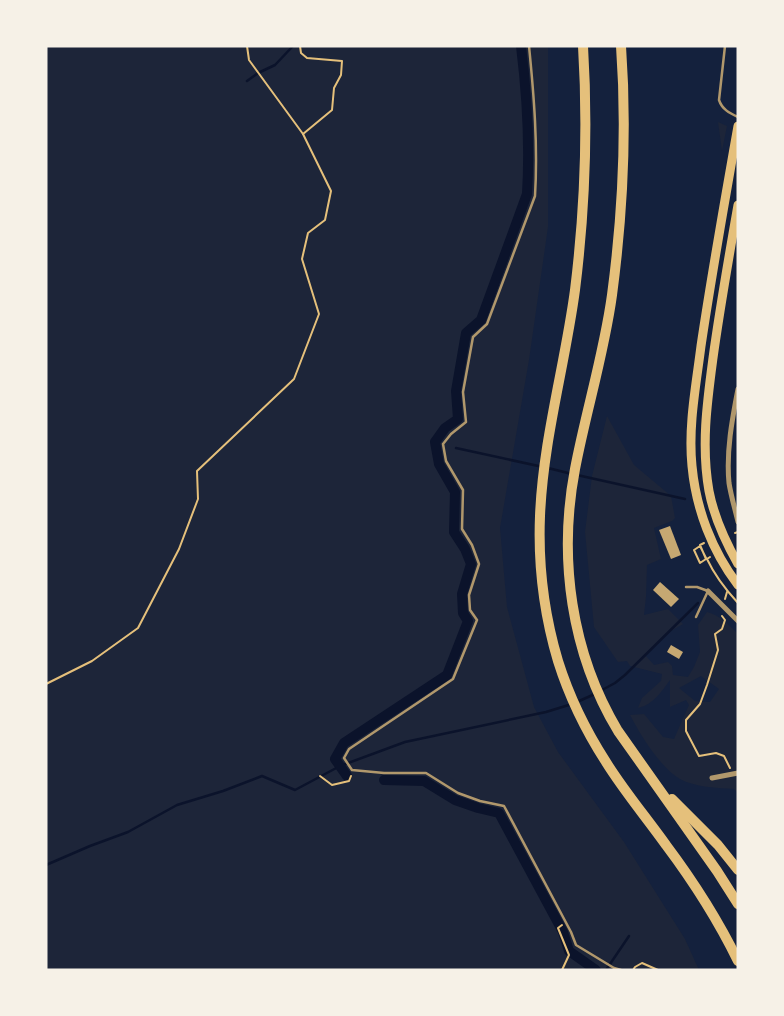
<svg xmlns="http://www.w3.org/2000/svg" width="784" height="1016" viewBox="0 0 784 1016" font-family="Figtree,sans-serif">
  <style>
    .green { fill: #1d2539; fill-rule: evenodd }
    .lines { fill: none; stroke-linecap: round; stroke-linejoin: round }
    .stream { stroke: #0b132b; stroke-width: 2.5 }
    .canal { stroke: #0b132b; stroke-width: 10 }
    .building { fill: #c6a872 }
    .path { stroke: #e5c07b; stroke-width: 2 }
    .service { stroke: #b1986c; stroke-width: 2.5 }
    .minor { stroke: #b1986c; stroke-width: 5 }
    .primary { stroke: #e5c07b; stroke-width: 9 }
    .motorway { stroke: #e5c07b; stroke-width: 10 }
  </style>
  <rect width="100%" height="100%" fill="#14213d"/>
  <g class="green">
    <path d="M46,46H548V227L529,360L500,528L507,607L534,707L558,752L624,842L685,939L699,970H46Z"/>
    <path d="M718,122L727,126L722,151Z"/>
    <path d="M607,416L634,465L671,496L675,518L672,521L654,528L661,559L647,565L646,597L644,615L668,609L683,624L664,635L645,655L654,665L668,662L672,666L673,675L688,677L694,667L700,652L698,625L707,612C720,615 729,625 738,634V793L734,789C718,788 694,787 680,779C660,767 641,736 630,715L644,714L663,737L674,739L689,705L686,700L670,707V680C661,692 654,704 638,708L642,698L661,681L662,674L630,666L627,661L618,662L594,627L585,532L592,476ZM701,676L719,689L710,702L695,701L679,688Z"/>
  </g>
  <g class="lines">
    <g class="stream">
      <path d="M247,81L258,73L275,65L293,46"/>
      <path d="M456,448L543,467"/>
      <path d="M548,468L572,474"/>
      <path d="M577,475L685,499"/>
      <path d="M602,690L615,683L625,675L698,603"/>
      <path d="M577,702L597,693"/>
      <path d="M46,865L90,846L128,832L177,805L223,791L262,776L295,790L340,766L405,742L546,712L572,704"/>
      <path d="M606,970L629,936"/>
    </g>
    <g class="canal">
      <path d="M347,776L335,759L344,743L447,675L468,621L463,613L462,594L471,564L465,549L454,532L455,492L439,464L435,442L445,428L458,419L456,391L466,333L481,320L527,194C530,145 527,95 521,46"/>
      <path d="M384,780L424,781L455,800L478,808L499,813L563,932L569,951L596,970"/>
    </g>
  </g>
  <g class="building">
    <path d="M670,526L681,555L671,559L659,530Z"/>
    <path d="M660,582L679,599L671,607L653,590Z"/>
    <path d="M671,645L683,652L679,659L667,652Z"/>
  </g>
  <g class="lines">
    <g class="path">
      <path d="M300,46L301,53L307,58L342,61L341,75L334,88L332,110L303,134"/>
      <path d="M735,533L738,532"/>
      <path d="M704,543L700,545L706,559L700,563L694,550L700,546L706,558L707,559"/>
      <path d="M710,557L707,559C715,576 726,590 738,603"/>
      <path d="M725,599L727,592"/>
      <path d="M722,616L725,620L722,629L715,634L718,650L707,685L700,704L686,720V731L699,756L716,753L724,756L730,768"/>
      <path d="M46,684L92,661L138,628L179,549L198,499L197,471L294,379L319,314L302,259L308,233L325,220L331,191L303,134L249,60L247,46"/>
      <path d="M320,776L332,785L349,781L351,776"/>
      <path d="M562,970L569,955L558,928L562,925"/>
      <path d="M633,970L635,967L642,963L658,970"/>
    </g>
    <g class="service">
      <path d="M529,46C534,96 538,146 535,196L487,324L473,337L463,392L466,422L451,434L443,444L446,461L463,490L462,529L472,545L479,564L469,595L470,610L477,620L453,679L349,749L344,758L352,770L384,773H426L458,793L480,801L504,806L571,932L576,945L614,968L621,970"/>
      <path d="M725,46L719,100C722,109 729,113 738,117"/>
      <path d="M686,587H697L708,591L696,617"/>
    </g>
    <g class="minor">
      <path d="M738,389C732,420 726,452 729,483C731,496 735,509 738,522"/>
      <path d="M708,591L738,621"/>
      <path d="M712,778L738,773"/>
    </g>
    <g class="primary">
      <path d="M738,126C725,199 712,272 701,346C696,386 688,426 692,466C696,509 712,551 738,585"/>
      <path d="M738,205C729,256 720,307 713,358C707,403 701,446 709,491C714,517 725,541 738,564"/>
    </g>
    <g class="motorway">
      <path d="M583,46C588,127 585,209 575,290C565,365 543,440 540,516C538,565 544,614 558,661C569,696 586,731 606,762C624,791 646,817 666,845C693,881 718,920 738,961"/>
      <path d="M621,46C627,129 623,212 612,295C604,354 586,411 575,469C558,558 571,653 618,731L717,871L738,904"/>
      <path d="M672,799L718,845L738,870"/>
    </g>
  </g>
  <rect width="784" height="1016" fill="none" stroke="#f6f1e7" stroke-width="95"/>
</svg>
